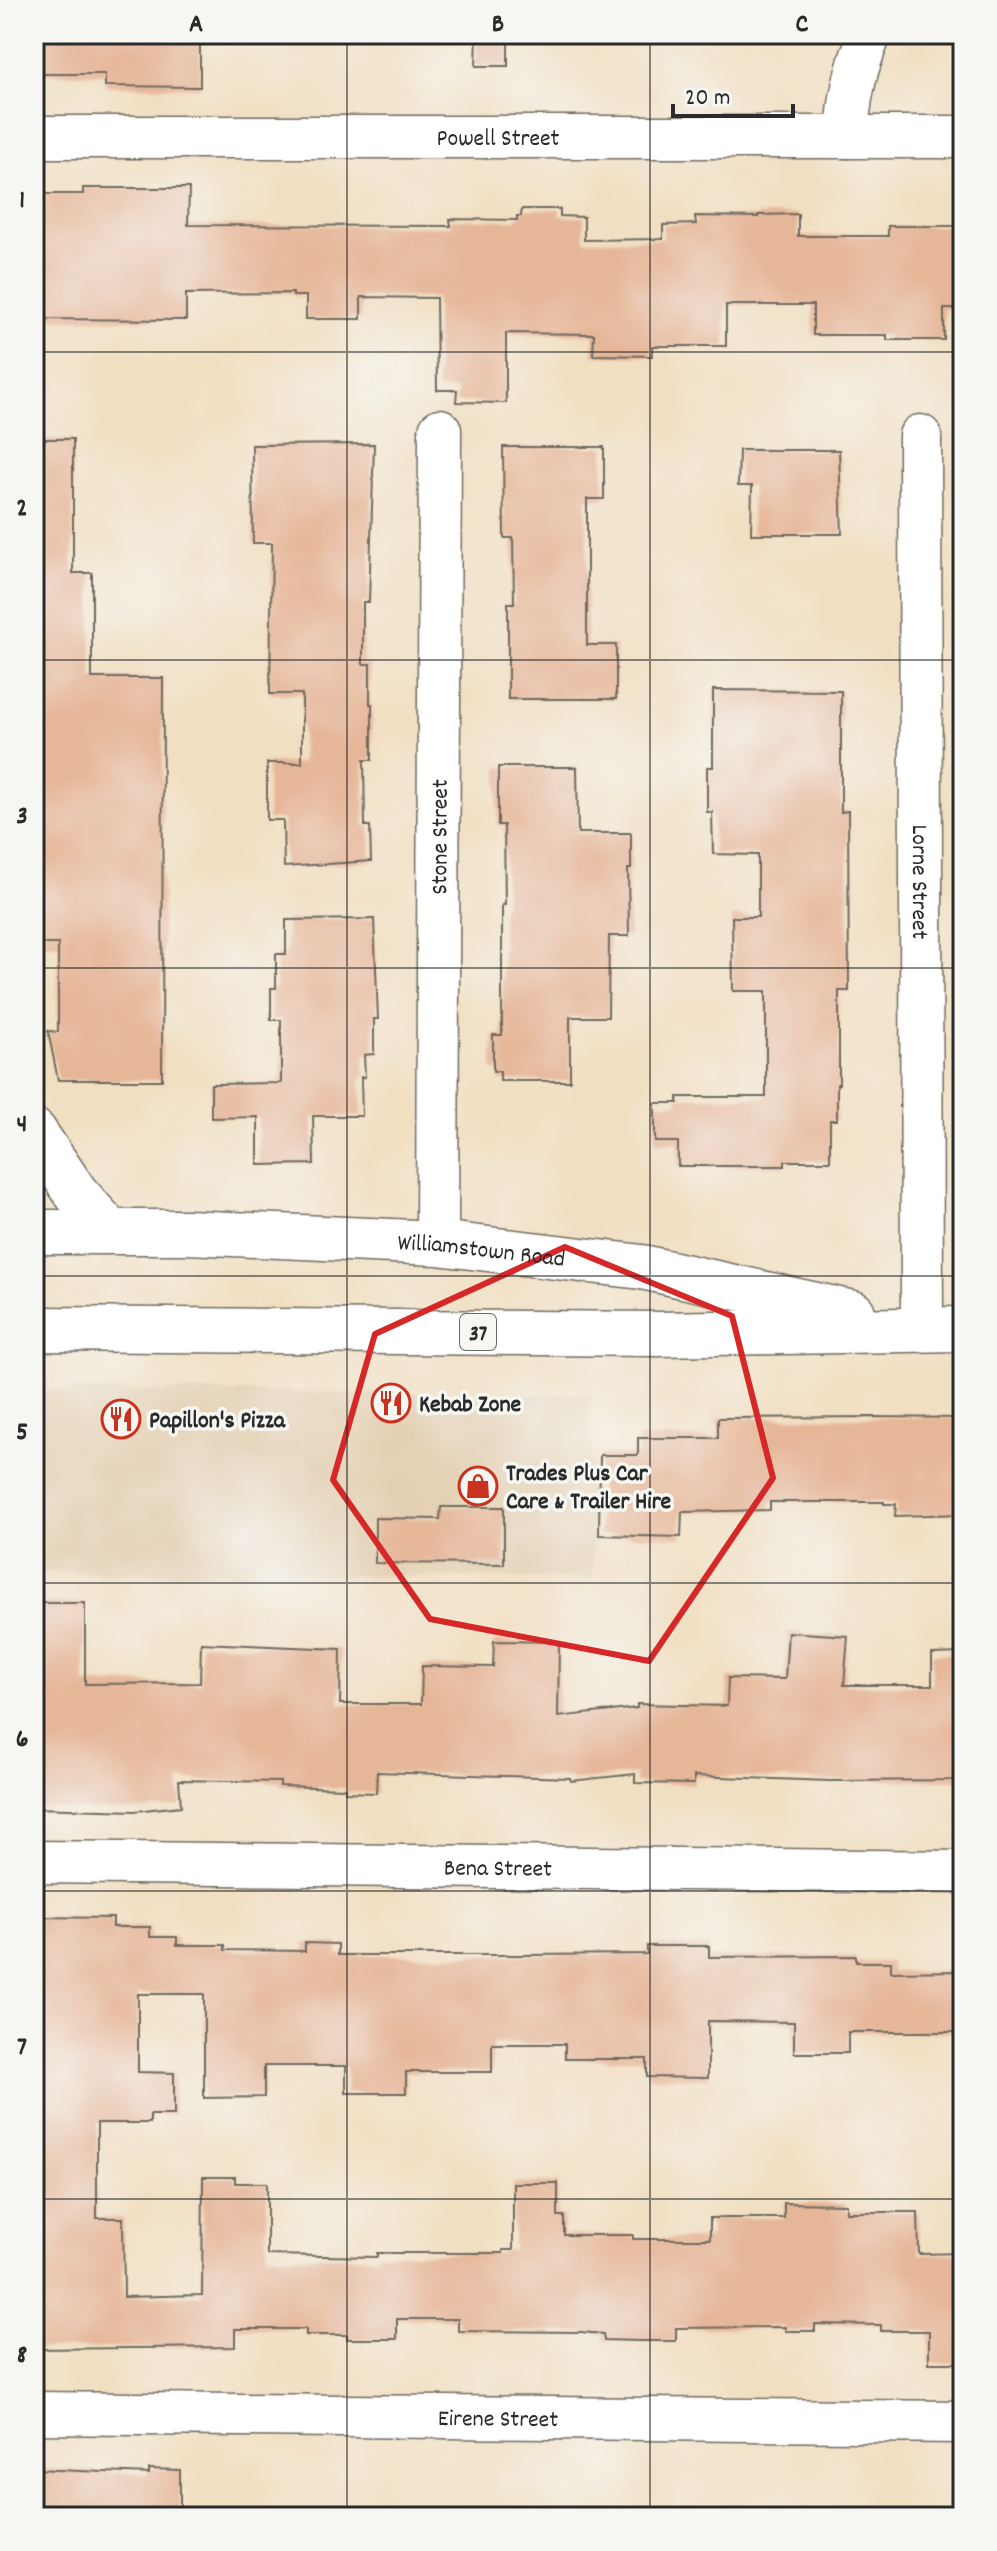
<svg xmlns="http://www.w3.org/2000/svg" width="997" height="2551" viewBox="0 0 997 2551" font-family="Dekko,sans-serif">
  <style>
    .built { fill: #e4d0b4 }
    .building { fill: #e6b698 }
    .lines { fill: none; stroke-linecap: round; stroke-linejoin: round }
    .street-casing { stroke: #706a60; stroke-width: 45 }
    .secondary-casing { stroke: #706a60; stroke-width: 47 }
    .primary-casing { stroke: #706a60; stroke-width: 47 }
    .street { stroke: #fff; stroke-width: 42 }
    .secondary { stroke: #fff; stroke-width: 44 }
    .primary { stroke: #fff; stroke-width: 44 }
    .marked { fill: none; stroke: #d62828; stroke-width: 6; stroke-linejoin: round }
    .grid { fill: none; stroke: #2b2b2b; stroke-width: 2; stroke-opacity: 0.55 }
    .labels { text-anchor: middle; stroke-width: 7; stroke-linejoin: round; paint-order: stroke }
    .shield { fill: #f6f6f2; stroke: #686867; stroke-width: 2 }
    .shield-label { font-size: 22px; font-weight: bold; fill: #2b2b2b }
    .street-label { font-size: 24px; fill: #2b2b2b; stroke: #f6f6f2 }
    .poi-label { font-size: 24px; font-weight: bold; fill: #2b2b2b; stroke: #f6f6f2; text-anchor: start }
    .neatline { fill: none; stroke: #2b2b2b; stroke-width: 3 }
    .grid-label { font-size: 26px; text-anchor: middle; font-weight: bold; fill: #2b2b2b }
  </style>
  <rect width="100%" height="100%" fill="#f6f6f2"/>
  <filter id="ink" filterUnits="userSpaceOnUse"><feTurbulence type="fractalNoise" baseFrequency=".0125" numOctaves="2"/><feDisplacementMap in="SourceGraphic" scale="16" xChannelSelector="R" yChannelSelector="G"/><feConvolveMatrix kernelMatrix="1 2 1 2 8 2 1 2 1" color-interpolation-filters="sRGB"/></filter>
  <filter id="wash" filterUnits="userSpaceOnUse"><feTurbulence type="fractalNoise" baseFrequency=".006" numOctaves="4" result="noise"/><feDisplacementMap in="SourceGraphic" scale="32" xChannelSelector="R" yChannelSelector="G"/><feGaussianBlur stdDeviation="1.8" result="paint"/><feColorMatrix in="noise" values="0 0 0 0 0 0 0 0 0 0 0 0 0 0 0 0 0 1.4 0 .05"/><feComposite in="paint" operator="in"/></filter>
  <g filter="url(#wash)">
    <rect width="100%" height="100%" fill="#f1dfc2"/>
    <path class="built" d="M34,1390L591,1395L593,1579L34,1572Z"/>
    <g id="blocks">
      <g class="building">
        <path d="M34,34H200V87L105,86V74H34Z"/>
        <path d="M477,34H508V66H476Z"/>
        <path d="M83,188H189L188,225L451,226L450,219L517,220V216H521L522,209H560V216L584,217V240L663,239V225L696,224L695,216L758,217V215L798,214V236H888V226H963V309H944V340H887V335H813V305H726V346H652V356L593,355L594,334L506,333V403L456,402L457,390H437L436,298L361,297V319H306V296H293V293L186,294V320L34,319V194H83Z"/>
        <path d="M34,439H73V573H92V678H163L162,1080H58L48,1031L58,1032V944H39L40,812H34Z"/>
        <path d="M374,444L369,602H363V664H370V704H372V760H364L365,826H370L371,861L284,867L283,820H267V763H302V694H270L272,543H253L252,445Z"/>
        <path d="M503,447H604V499H587V645H616V699H508V603H514L513,538H504Z"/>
        <path d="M739,450H839L842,534H751L752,486H738Z"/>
        <path d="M713,690L841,691V812L848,811L849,991H839V1084H837V1120H830V1161H785V1166H678V1142H655V1103H678V1097H766V991H733L732,917H758V855L713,854L712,812H707V767H713Z"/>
        <path d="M498,767H577L578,833H631V869H628L629,936H609L608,1017H570V1081H500V1071H493V1035H502V905H505L504,825H498Z"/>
        <path d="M374,919L378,1019H374V1054L364,1055L365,1077H361L362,1116H313L314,1164L258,1165V1117L211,1118V1084L281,1083V1020H271V988H276V954H286V920Z"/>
        <path d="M874,1417L963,1418V1514L895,1516L896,1504H884V1502H770V1510L682,1512L681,1537L599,1535L600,1455H638V1438H718V1418Z"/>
        <path d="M441,1507H504V1564L375,1563V1518L440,1519Z"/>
        <path d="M34,1603H85V1684L200,1683L201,1643L341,1649L340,1704H421L422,1666L493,1667L494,1641L559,1642L558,1717L637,1708V1704L727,1706L728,1678L785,1679L788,1632L848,1636L844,1685H932V1654L963,1653V1780L830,1781L694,1776V1784L635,1783V1774L571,1781L570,1778L377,1772L376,1793L345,1792V1788L280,1786V1782L179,1780L181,1806L135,1811L34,1808Z"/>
        <path d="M34,1917L113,1918V1927H150V1937H177V1945H225V1950L305,1951V1943L338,1944V1955H523L647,1954V1946H709V1957L856,1956V1962H891V1972L963,1971V2032H848V2053H794V2022L708,2021V2078L647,2077V2059H565V2044H492V2072H406V2093H346V2066H264V2097L204,2098V1994H138V2072L174,2073V2115H150V2123H97V2218H123L124,2297L202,2295L203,2177H235V2183H267V2255L377,2257V2253H503V2250H513V2183H558V2216H564V2235H633V2239H710V2218H784V2203L846,2204V2212H918L919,2254L963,2253L962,2363H929V2331H881V2325L815,2324V2331H785V2327L676,2328V2341H639L604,2340L603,2334L581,2332L458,2331V2319H397V2339H347V2335H306V2329H235V2347L34,2349Z"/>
        <path d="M34,2469L149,2474V2469L180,2470V2517H34Z"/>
      </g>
    </g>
  </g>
  <g filter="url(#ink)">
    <use href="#blocks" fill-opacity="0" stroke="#706a60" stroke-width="2"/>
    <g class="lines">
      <defs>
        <g id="street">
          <path id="s1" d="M34,137H963"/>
          <path d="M847,137C849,98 855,70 870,34"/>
          <path id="s2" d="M920,436L922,1328"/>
          <path id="s3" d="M437,1243L440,430"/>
          <path id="s4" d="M34,1862L963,1872"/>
          <path id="s5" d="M34,2413L963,2422"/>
        </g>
        <path id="secondary" d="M34,1131L76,1193L109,1230"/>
        <g id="primary">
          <path id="s6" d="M34,1232H187L437,1243L642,1267L853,1313"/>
          <path d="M34,1329L657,1334L963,1329"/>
        </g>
      </defs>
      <use href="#street" class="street-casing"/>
      <use href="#secondary" class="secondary-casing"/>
      <use href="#primary" class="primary-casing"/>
      <use href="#street" class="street"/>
      <use href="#secondary" class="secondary"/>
      <use href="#primary" class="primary"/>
    </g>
  </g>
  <path class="marked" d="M565,1247L732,1316L773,1478L649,1661L430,1619L333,1480L375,1334Z"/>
  <path class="grid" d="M347,34V2517M650,34V2517M34,352H963M34,660H963M34,968H963M34,1276H963M34,1583H963M34,1891H963M34,2199H963"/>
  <defs>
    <symbol id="restaurant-ring" viewBox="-11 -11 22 22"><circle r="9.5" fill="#f6f6f2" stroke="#c8321e" stroke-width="1.5"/><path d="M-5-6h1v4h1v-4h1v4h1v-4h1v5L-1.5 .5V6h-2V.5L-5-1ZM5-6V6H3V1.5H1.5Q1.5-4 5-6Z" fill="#c8321e"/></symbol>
    <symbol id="shop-ring" viewBox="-11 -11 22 22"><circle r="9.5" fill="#f6f6f2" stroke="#c8321e" stroke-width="1.5"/><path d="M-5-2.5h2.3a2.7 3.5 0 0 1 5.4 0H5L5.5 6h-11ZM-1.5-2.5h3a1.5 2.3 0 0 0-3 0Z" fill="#c8321e"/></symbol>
  </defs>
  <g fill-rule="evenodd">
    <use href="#restaurant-ring" x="369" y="1381" width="44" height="44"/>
    <use href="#restaurant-ring" x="99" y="1397" width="44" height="44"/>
    <use href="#shop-ring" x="456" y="1464" width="44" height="44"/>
  </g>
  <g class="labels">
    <rect class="shield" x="460" y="1314" width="36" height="36" rx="6"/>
    <g class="shield-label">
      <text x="478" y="1340">37</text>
    </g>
    <g class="street-label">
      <text dy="8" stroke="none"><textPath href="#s1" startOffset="464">Powell Street</textPath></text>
      <text dy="8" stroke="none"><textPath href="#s3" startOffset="406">Stone Street</textPath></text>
      <text dy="8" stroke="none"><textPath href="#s2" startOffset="446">Lorne Street</textPath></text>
      <text dy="8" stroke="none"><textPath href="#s6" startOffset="448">Williamstown Road</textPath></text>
      <text dy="8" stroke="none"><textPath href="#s4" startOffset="464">Bena Street</textPath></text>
      <text dy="8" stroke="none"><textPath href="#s5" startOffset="464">Eirene Street</textPath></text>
    </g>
    <g class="poi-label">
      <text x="419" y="1411">Kebab Zone</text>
      <text x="149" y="1427">Papillon's Pizza</text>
      <text x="506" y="1480">Trades Plus Car<tspan x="506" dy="28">Care &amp; Trailer Hire</tspan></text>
    </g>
  </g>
  <rect width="997" height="2551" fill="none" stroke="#f6f6f2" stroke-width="88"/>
  <path d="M673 104v12h120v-12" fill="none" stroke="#2b2b2b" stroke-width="4"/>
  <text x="685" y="104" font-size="24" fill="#2b2b2b" stroke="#f6f6f2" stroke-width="6" paint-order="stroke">20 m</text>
  <rect x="44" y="44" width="909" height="2463" class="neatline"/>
  <g class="grid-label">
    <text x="196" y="31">A</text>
    <text x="498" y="31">B</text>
    <text x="802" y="31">C</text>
    <text x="22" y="207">1</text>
    <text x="22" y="515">2</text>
    <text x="22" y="823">3</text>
    <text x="22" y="1131">4</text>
    <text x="22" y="1439">5</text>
    <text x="22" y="1746">6</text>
    <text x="22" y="2054">7</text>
    <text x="22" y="2362">8</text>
  </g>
</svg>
